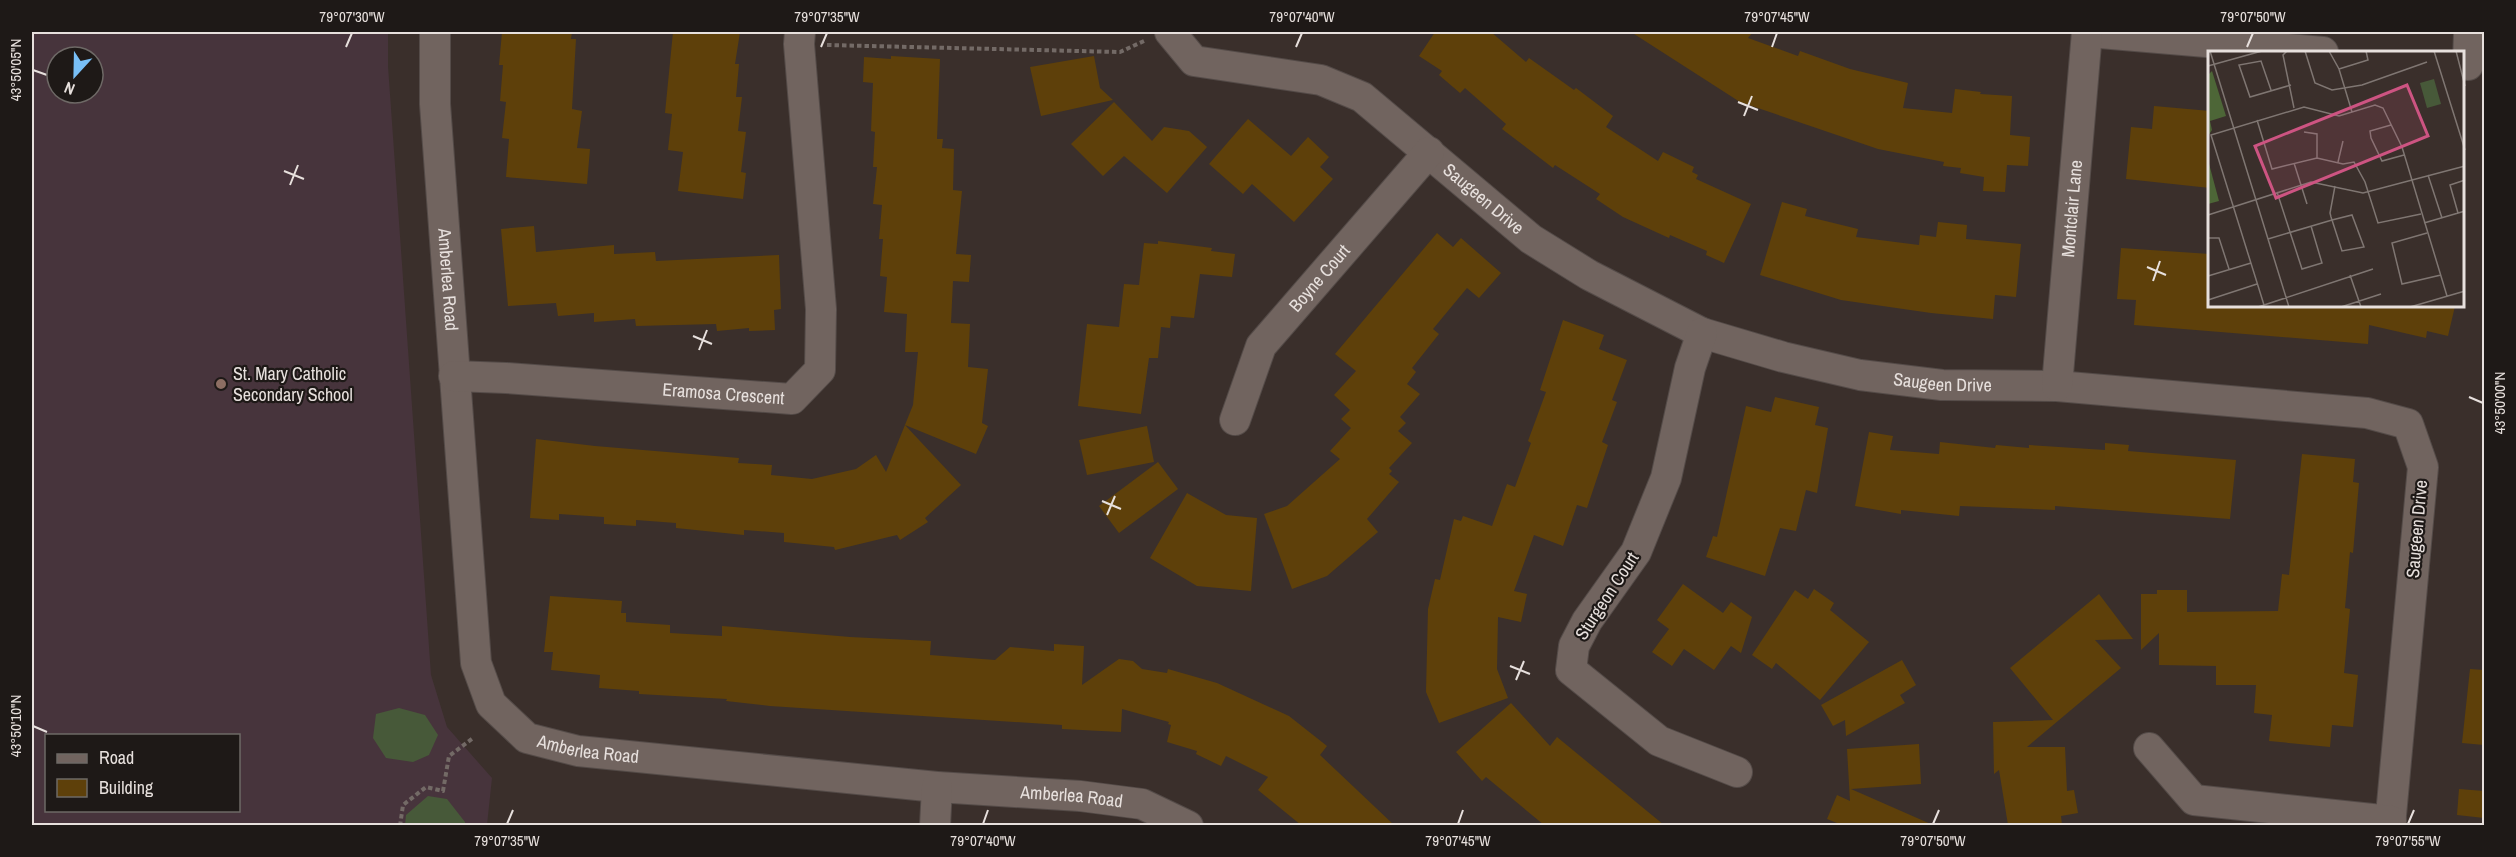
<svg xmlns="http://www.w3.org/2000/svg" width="2516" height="857" viewBox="0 0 2516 857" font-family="'Archivo Narrow',sans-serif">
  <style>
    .education { fill: #47343c; fill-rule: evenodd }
    .green { fill: #475939 }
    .building { fill: #5e400a }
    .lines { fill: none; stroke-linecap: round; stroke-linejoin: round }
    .street-casing { stroke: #544b48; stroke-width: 32 }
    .path { stroke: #736a66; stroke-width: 4; stroke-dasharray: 4.5 3; stroke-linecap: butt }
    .street { stroke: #71645f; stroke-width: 30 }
    .ticks { fill: none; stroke: #e7e0dd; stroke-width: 2 }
    .education-dot { fill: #8d6e63; stroke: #1e1917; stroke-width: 2 }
    .labels { text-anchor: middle; stroke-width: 4.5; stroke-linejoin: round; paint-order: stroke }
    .street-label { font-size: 18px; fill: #e7e0dd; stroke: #1e1917 }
    .poi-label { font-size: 18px; fill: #e7e0dd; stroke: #1e1917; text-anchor: start }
    .inset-road { fill: none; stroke: #7f7672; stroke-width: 1.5 }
    .view { fill: #cd5482; fill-opacity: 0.15; stroke: #cd5482; stroke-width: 3 }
    .inset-edge { fill: none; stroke: #e7e0dd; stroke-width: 3 }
    .neatline { fill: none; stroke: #e7e0dd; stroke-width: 2 }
    .ticks-label { font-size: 15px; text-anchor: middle; fill: #e7e0dd }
  </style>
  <rect width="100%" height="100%" fill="#3a2f2b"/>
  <path class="education" d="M32,32H388V66L431,675L447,727L492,778L487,825H32ZM57,57H93V93H57ZM46,736H238V810H46Z"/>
  <g class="green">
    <path d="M399,708L425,715L438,735L429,755L413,762L386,758L373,738L376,714Z"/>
    <path d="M428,796L447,799L465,822V825H405L406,815Z"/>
  </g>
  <g class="building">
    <path d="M502,32H572L571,39H576L572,109L582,111L577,148L590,149L587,184L506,177L509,139L502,138L506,102L500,101L503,65H499Z"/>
    <path d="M673,32H740L735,64H739L736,97H742L738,131L746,132L741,172L746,173L743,199L678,191L683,152L668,150L672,114L665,113Z"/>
    <path d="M1435,32H1491L1526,62L1529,58L1574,90L1576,88L1613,116L1606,127L1658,161L1663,152L1694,167L1692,172L1698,175L1696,179L1751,204L1724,263L1706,255L1707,251L1670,235L1669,238L1623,217L1596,199L1600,194L1555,165L1553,168L1502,129L1506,124L1465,88L1460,93L1439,75L1442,71L1419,56Z"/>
    <path d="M1631,32H1753L1748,38L1798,56L1800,51L1850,69L1908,83L1903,108L1952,113L1955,89L1981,92L1980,94L2012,96L2010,135L2030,137L2028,166L2007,165L2005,192L1983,191L1984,177L1960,173L1961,168L1943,166L1944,162L1878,149L1740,102Z"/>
    <path d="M891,56L940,59L937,139H943L942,148L954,149L953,190L962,191L956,254L971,255L969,282L953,281L951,323L970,324L968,367L988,369L982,423L988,426L976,454L905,425L961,485L925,518L928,522L900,540L897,535L835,550L834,547L784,542V533L744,530V535L676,528V523L636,520V526L604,524V517L559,514V520L530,518L536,439L595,446L739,458L738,463L772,465L771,475L812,479L856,469L876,455L886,472L913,405L918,352H905L907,314L884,312L887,277L880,276L883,239H879L882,205L873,204L877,167H873L875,132L871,131L873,83L863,82L864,57L891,59Z"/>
    <path d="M1094,56L1100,88L1113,100L1041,116L1030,67Z"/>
    <path d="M1114,102L1152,141L1164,127L1189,131L1207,147L1167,193L1124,156L1103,176L1071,144Z"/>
    <path d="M2154,106L2210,111V188L2126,179L2131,127L2152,129Z"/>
    <path d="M1248,119L1291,156L1308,137L1329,157L1320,167L1333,179L1294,222L1252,184L1243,194L1209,164Z"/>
    <path d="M1782,202L1807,209L1805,216L1858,229L1856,237L1919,245L1920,235L1936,237L1938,222L1967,225L1966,239L2021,244L2016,297L1995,295L1993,319L1931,313L1841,300L1760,275Z"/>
    <path d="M534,226L536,252L614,245V254L655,252L656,261L779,255L781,309L774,310L775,330L749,331V328L717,331L716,324L636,326L635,319L594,322V313L558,316L556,303L508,306L501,229Z"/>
    <path d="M1437,233L1453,247L1461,238L1501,273L1479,298L1467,288L1433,329L1439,334L1412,368L1416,372L1407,384L1420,394L1400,417L1406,423L1398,431L1412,443L1389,468L1392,471L1389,474L1399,482L1367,519L1378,532L1327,576L1292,589L1264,514L1287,506L1340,459L1330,451L1351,428L1341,419L1350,410L1334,395L1356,371L1335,354Z"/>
    <path d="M1158,241L1212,248L1211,251L1235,254L1232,277L1200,274L1194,318L1171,316L1170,328L1161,327L1158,358H1149L1141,414L1078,406L1087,324L1119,327L1124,284L1139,285L1144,243L1158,244Z"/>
    <path d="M2121,248L2210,254V306H2455L2448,336L2427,331L2426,338L2369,325L2368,344L2134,325L2136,300L2117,299Z"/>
    <path d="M1563,320L1604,335L1599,349L1627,360L1612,400L1617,402L1602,442L1608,445L1587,508L1577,505L1563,546L1534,535L1514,591L1527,594L1521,622L1498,617L1497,669L1508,698L1439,723L1426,692L1428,609L1435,579L1440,580L1454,519L1461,521L1463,516L1492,526L1507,484L1515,487L1531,443L1528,441L1546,392L1540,390Z"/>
    <path d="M1775,397L1819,407L1815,425L1828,428L1817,493L1806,490L1796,531L1780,528L1765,576L1706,557L1713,536L1717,537L1746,406L1771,412Z"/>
    <path d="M1147,426L1154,462L1087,475L1079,440Z"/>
    <path d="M1869,432L1893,436L1890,450L1939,454L1940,442L1995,448L1996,445L2029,448V445L2105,450V443L2129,445L2128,451L2236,460L2230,519L2055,506V510L1960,506L1959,516L1901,510V514L1855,506Z"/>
    <path d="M2302,454L2355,459L2353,482L2359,483L2353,553L2350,552L2345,608L2350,609L2344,673L2358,675L2353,727L2332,725L2330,747L2269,741L2272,715L2254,713L2256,685H2216V666L2159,665V633L2141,650V594H2157V590H2187V612L2278,611L2282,574L2289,575Z"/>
    <path d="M1158,462L1178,489L1119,533L1099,506Z"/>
    <path d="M1187,493L1226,515L1257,518L1251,591L1197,586L1150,558Z"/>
    <path d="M1683,584L1723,613L1731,602L1752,617L1741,653L1731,646L1714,670L1684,649L1672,666L1652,652L1669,629L1657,620Z"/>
    <path d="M1814,589L1834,603L1830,610L1869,642L1820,700L1776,663L1772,669L1752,655L1795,590L1808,599Z"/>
    <path d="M2099,594L2133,639L2095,640L2121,668L2027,747H2065L2067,791L2074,790L2078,813L2061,816L2062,825H2008L1999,770L1994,774L1993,722L2053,720L2010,668Z"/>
    <path d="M550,596L622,601L621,613H626V622L670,625V633L722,636V626L850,637L931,641L930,655L995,660L1010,647L1054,651V644L1084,646L1082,685L1119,659L1133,661L1142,669L1167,673L1168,669L1217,683L1289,716L1327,746L1320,755L1394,825H1301L1258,790L1268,777L1226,756L1221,766L1196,754L1197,751L1167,742L1171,725L1168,724L1169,722L1122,709L1121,732L1062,729V725L770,706L726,701L727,699L639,694V691L599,688L600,675L551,670L553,652H544Z"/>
    <path d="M1902,660L1916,685L1900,695L1905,703L1846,736L1845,720L1833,726L1821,705Z"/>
    <path d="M2470,669L2484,670V745L2462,743Z"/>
    <path d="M1511,703L1550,746L1557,737L1664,825H1544L1486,777L1482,781L1456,752Z"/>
    <path d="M1919,744L1921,784L1851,789L1933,825H1842L1827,819L1837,795L1850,801L1847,749Z"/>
    <path d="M2459,789L2484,791V818L2457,815Z"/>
  </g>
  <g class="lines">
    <defs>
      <g id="street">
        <path id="s1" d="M435,32V104L476,663L491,704L527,738L578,751L937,787L1080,796L1142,804L1188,826"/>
        <path id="s2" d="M1170,32L1194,61L1321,80L1362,97L1531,239L1589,275L1702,333L1783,357L1860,375L1942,385L2057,386L2367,413L2408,424L2423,467L2390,826"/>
        <path d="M2088,32L2323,52"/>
        <path d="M2468,65L2469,32"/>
        <path d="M1702,333L1690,368L1666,478L1636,552L1587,621L1574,646L1571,670L1659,741L1737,772"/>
        <path id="s3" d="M454,376L506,378L792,399L820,370L821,309L799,44L800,32"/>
        <path id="s4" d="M2057,386L2087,32"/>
        <path id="s5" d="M1235,420L1261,346L1429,152"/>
        <path d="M2149,748L2194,800L2391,821"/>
        <path d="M935,826L937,787"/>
      </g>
    </defs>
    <use href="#street" class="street-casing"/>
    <g class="path">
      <path d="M827,45L1120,52L1144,41"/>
      <path d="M400,826L403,805L426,787L443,791L449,756L473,738"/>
    </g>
    <use href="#street" class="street"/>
  </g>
  <path class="ticks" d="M346,47L352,33M821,47L827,33M1296,47L1302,33M1772,47L1777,33M2247,47L2253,33M33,70L47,75M1738,102L1758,110M1744,116L1752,96M284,171L304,179M290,185L298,165M2147,267L2166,275M2153,281L2160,261M693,336L712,344M699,350L707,330M2469,397L2483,403M1102,501L1121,509M1107,515L1115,496M1510,666L1530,674M1516,680L1524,661M33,726L47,732M507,824L513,810M983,824L988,810M1458,824L1463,810M1933,824L1939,810M2408,824L2414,810"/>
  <circle class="education-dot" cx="221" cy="384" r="6"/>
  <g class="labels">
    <g class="street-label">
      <text dy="6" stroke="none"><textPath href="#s2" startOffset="369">Saugeen Drive</textPath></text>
      <text dy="6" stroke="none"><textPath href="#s4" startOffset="178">Montclair Lane</textPath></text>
      <text dy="6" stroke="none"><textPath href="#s1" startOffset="248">Amberlea Road</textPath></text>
      <text dy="6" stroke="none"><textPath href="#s5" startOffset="168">Boyne Court</textPath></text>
      <text dy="6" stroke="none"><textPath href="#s2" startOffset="873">Saugeen Drive</textPath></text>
      <text dy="6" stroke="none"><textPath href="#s3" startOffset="270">Eramosa Crescent</textPath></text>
      <text transform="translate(2417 529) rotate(-85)" y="6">Saugeen Drive</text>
      <text transform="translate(1607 596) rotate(-57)" y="6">Sturgeon Court</text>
      <text dy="6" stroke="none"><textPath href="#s1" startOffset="788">Amberlea Road</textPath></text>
      <text dy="6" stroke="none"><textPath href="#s1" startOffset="1274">Amberlea Road</textPath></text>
    </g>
    <g class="poi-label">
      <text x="233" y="380">St. Mary Catholic<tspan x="233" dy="21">Secondary School</tspan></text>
    </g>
  </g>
  <g transform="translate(2208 51)">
    <rect width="256" height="256" fill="#3a2f2b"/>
    <path d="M226,28L233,53L219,57L212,32Z" fill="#475939"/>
    <path d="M4,20L18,65L2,70L4,79L0,85V24ZM0,109L11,150L0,153Z" fill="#4d6637"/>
    <path class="inset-road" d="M2,0L81,256M79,0L75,4L86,57M97,0L107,32L124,39L154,34L219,11M121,0L131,18L144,61M226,0L257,99M248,0L257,35M0,15L54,0M131,18L160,9L158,0M63,39L53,10L31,14L42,46L83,34M49,69L64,118L109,107L135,113L146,111L157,131L170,172L213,163M183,74L162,80L163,87L174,110L196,104M96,81L109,83V107M130,111L135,90M86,112L99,153M220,124L234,167M69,141L94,218L114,212L103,175M250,162L242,134L257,129M0,164L103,131L155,142L257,115M216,172L257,160M219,182L184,192L194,233L233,224M0,187H11L21,218M60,188L124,169L144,164L156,196L134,200L124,169L123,166L122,162L127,135M142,224L153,256M0,225L43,212M0,249L49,233M56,254L3,84L96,56L131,65L167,54L175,57L194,96L239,245M50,256L165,218M133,256L173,243M202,256L257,240"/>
    <path class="view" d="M199,34L220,85L68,147L47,95Z"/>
    <rect width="256" height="256" class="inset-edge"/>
  </g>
  <rect width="2516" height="857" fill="none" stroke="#1e1917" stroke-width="66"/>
  <rect x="45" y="734" width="195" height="78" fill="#1e1917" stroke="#6e6966" stroke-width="1.5"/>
  <rect x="57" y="754" width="30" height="9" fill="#71645f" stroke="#6e6966" stroke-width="1.5"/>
  <text x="99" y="764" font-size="18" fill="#e7e0dd">Road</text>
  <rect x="57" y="779" width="30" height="18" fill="#5e400a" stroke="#6e6966" stroke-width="1.5"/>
  <text x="99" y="794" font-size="18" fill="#e7e0dd">Building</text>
  <g transform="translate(75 75) rotate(202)"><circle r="28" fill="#1e1917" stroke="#6e6966" stroke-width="1.5"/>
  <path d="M0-4.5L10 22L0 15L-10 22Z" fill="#78bff7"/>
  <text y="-9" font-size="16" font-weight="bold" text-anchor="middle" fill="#e7e0dd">N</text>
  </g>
  <rect x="33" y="33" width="2450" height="791" class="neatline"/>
  <g class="ticks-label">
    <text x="352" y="22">79°07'30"W</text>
    <text x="827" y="22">79°07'35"W</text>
    <text x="1302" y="22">79°07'40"W</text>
    <text x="1777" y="22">79°07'45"W</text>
    <text x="2253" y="22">79°07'50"W</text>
    <text transform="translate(16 70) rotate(-90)" y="5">43°50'05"N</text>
    <text transform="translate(2500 403) rotate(-90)" y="5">43°50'00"N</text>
    <text transform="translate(16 726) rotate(-90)" y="5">43°50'10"N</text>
    <text x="507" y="846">79°07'35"W</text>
    <text x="983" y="846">79°07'40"W</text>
    <text x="1458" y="846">79°07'45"W</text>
    <text x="1933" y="846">79°07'50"W</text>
    <text x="2408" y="846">79°07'55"W</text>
  </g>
</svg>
